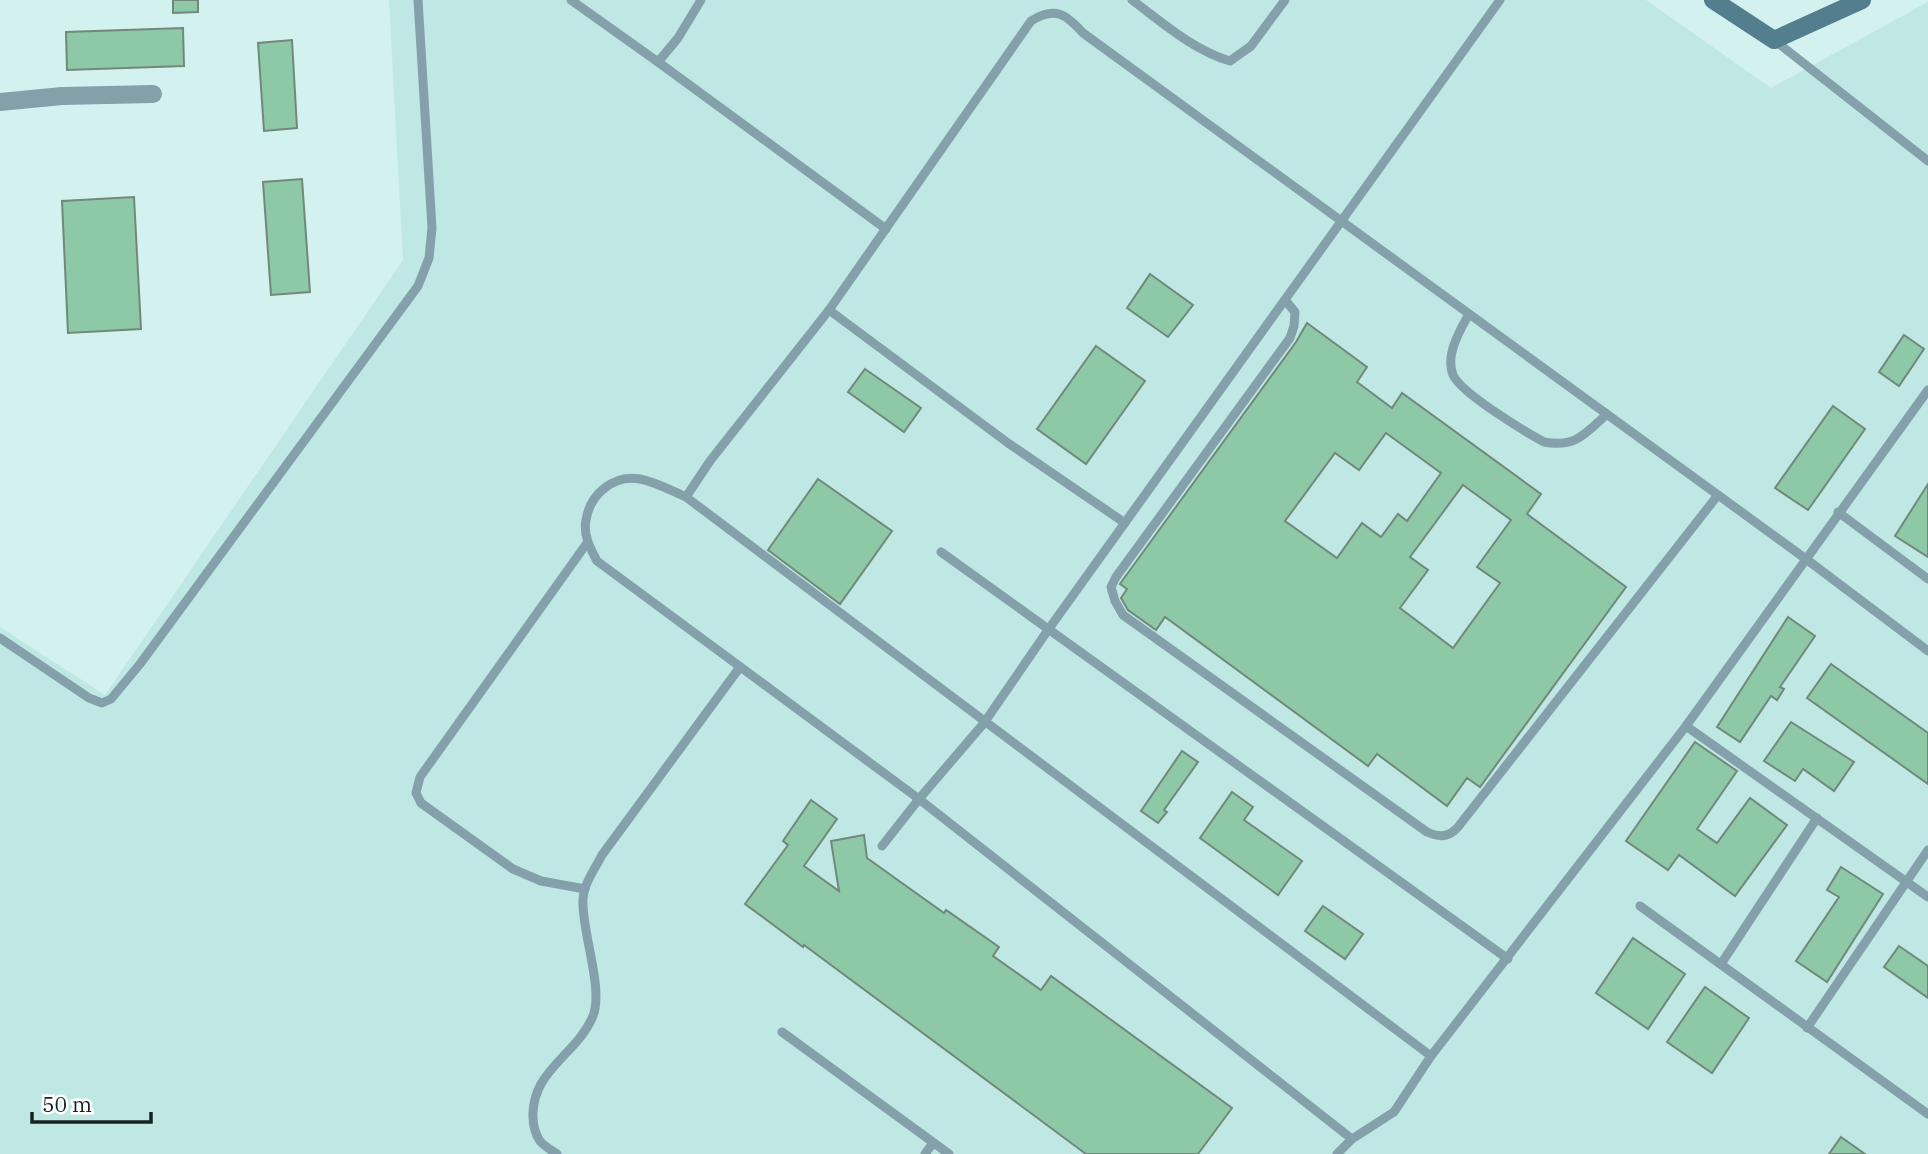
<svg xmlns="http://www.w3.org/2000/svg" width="1928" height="1154" viewBox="0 0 1928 1154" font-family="'IBM Plex Serif',serif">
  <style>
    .built { fill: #bfe7e3 }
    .building { fill: #8dc9a7; stroke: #72887b; stroke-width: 2; fill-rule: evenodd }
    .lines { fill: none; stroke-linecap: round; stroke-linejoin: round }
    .lane { stroke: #84a1ab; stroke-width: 9 }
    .street { stroke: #84a1ab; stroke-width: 18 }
    .secondary { stroke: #527e8d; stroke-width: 18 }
  </style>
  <rect width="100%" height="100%" fill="#d3f2ef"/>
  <path class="built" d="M389,0H1646L1771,88L1928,2V1154H0V627L105,695L403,260Z"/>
  <g class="building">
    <path d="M173,0H198V12L173,13Z"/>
    <path d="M183,28L184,66L67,70L66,32Z"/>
    <path d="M292,40L297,128L264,131L258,43Z"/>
    <path d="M302,179L310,292L271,295L263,182Z"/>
    <path d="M134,197L141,329L68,333L62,201Z"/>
    <path d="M1150,274L1193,305L1168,337L1127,308Z"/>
    <path d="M1307,323L1367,367L1357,382L1392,408L1402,393L1541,494L1527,514L1626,587L1480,787L1467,778L1447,806L1377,754L1368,766L1165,617L1156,630L1128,610L1121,598L1127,589L1120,584L1122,581L1296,342ZM1386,433L1441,473L1407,521L1398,514L1381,537L1362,523L1337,558L1285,521L1335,453L1359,470ZM1463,485L1511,520L1477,567L1500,583L1453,648L1400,608L1428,570L1410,557Z"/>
    <path d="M1904,335L1924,349L1899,386L1879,372Z"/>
    <path d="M1096,346L1145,381L1086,464L1037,429Z"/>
    <path d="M865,369L921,408L904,432L848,392Z"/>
    <path d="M1833,406L1865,429L1808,510L1775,488Z"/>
    <path d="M818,479L892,531L840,604L768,550Z"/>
    <path d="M1928,484V557L1895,536Z"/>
    <path d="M1788,617L1815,636L1780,687L1784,689L1777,700L1771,696L1740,742L1717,727Z"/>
    <path d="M1831,664L1928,733V784L1807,698Z"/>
    <path d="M1791,722L1854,762L1834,791L1803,769L1795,781L1764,761Z"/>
    <path d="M1695,742L1737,771L1697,829L1717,843L1750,798L1787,825L1735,896L1679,855L1668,870L1626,841Z"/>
    <path d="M1182,751L1198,762L1164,810L1167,812L1158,823L1141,811Z"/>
    <path d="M1232,792L1253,807L1244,820L1302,861L1278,895L1200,838Z"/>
    <path d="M811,800L837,819L804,866L839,891L831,841L864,835L867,858L944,913L946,910L999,947L993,956L1041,990L1051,976L1232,1108L1198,1154H1086L804,945L803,947L745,904L788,845L783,841Z"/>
    <path d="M1841,867L1883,894L1827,982L1796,961L1839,897L1827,890Z"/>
    <path d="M1323,906L1363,934L1345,959L1305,931Z"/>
    <path d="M1633,938L1685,974L1648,1029L1596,993Z"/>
    <path d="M1899,946L1928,966V998L1884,967Z"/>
    <path d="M1705,987L1749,1018L1712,1073L1667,1042Z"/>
    <path d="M1841,1137L1865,1154H1829Z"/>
  </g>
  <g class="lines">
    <g class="lane">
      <path d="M571,0L658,62L678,38L701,0"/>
      <path d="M1132,0C1163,23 1193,50 1230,61L1251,46L1285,0"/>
      <path d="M1774,40L1928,161"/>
      <path d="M658,62L886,229"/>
      <path d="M1285,300L1295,312L1294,326L1290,338L1116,577L1111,587L1115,601L1123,615L1427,832C1440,838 1449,837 1458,827L1718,495"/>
      <path d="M829,310L1008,443L1125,523"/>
      <path d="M1469,314C1460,330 1445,355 1453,375C1461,393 1524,431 1544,442C1575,448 1585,434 1607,414"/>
      <path d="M686,497C672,491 656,482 640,479C614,474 590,494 586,520C583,535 590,548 597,561L919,799L1352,1139L1394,1112L1431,1056L1686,726L1928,390"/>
      <path d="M1838,512L1928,579"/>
      <path d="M941,552L1508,959"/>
      <path d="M0,638L89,698L102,703L111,699L140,664L418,286L429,258L432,228L418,0"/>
      <path d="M1686,726L1928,897"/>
      <path d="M882,846L919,799L984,723L1048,630L1500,0"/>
      <path d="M585,889L541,881L513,869L421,803L416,793L420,777L587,543"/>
      <path d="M1640,906L1928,1114"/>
      <path d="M1721,964L1817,818"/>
      <path d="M1807,1028L1928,850"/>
      <path d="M782,1032L949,1154"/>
      <path d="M1431,1056L686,497L710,461L829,310L1031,21C1055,6 1066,14 1083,33L1806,559L1928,651"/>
      <path d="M557,1154C551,1150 544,1146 540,1141C529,1125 532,1100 541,1084C555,1059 581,1045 593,1016C604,988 581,930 583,899C584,883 595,869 602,855L740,667"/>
      <path d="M925,1154L933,1143"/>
      <path d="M1337,1154L1352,1139"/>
    </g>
    <path class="street" d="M0,102L62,96L153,94"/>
    <path class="secondary" d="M1713,0L1774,40L1862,0"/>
  </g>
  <path d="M32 1112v10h119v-10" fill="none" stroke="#172322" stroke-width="3.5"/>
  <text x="42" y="1112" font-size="21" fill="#172322" stroke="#ffffff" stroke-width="5" paint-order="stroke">50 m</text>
</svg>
